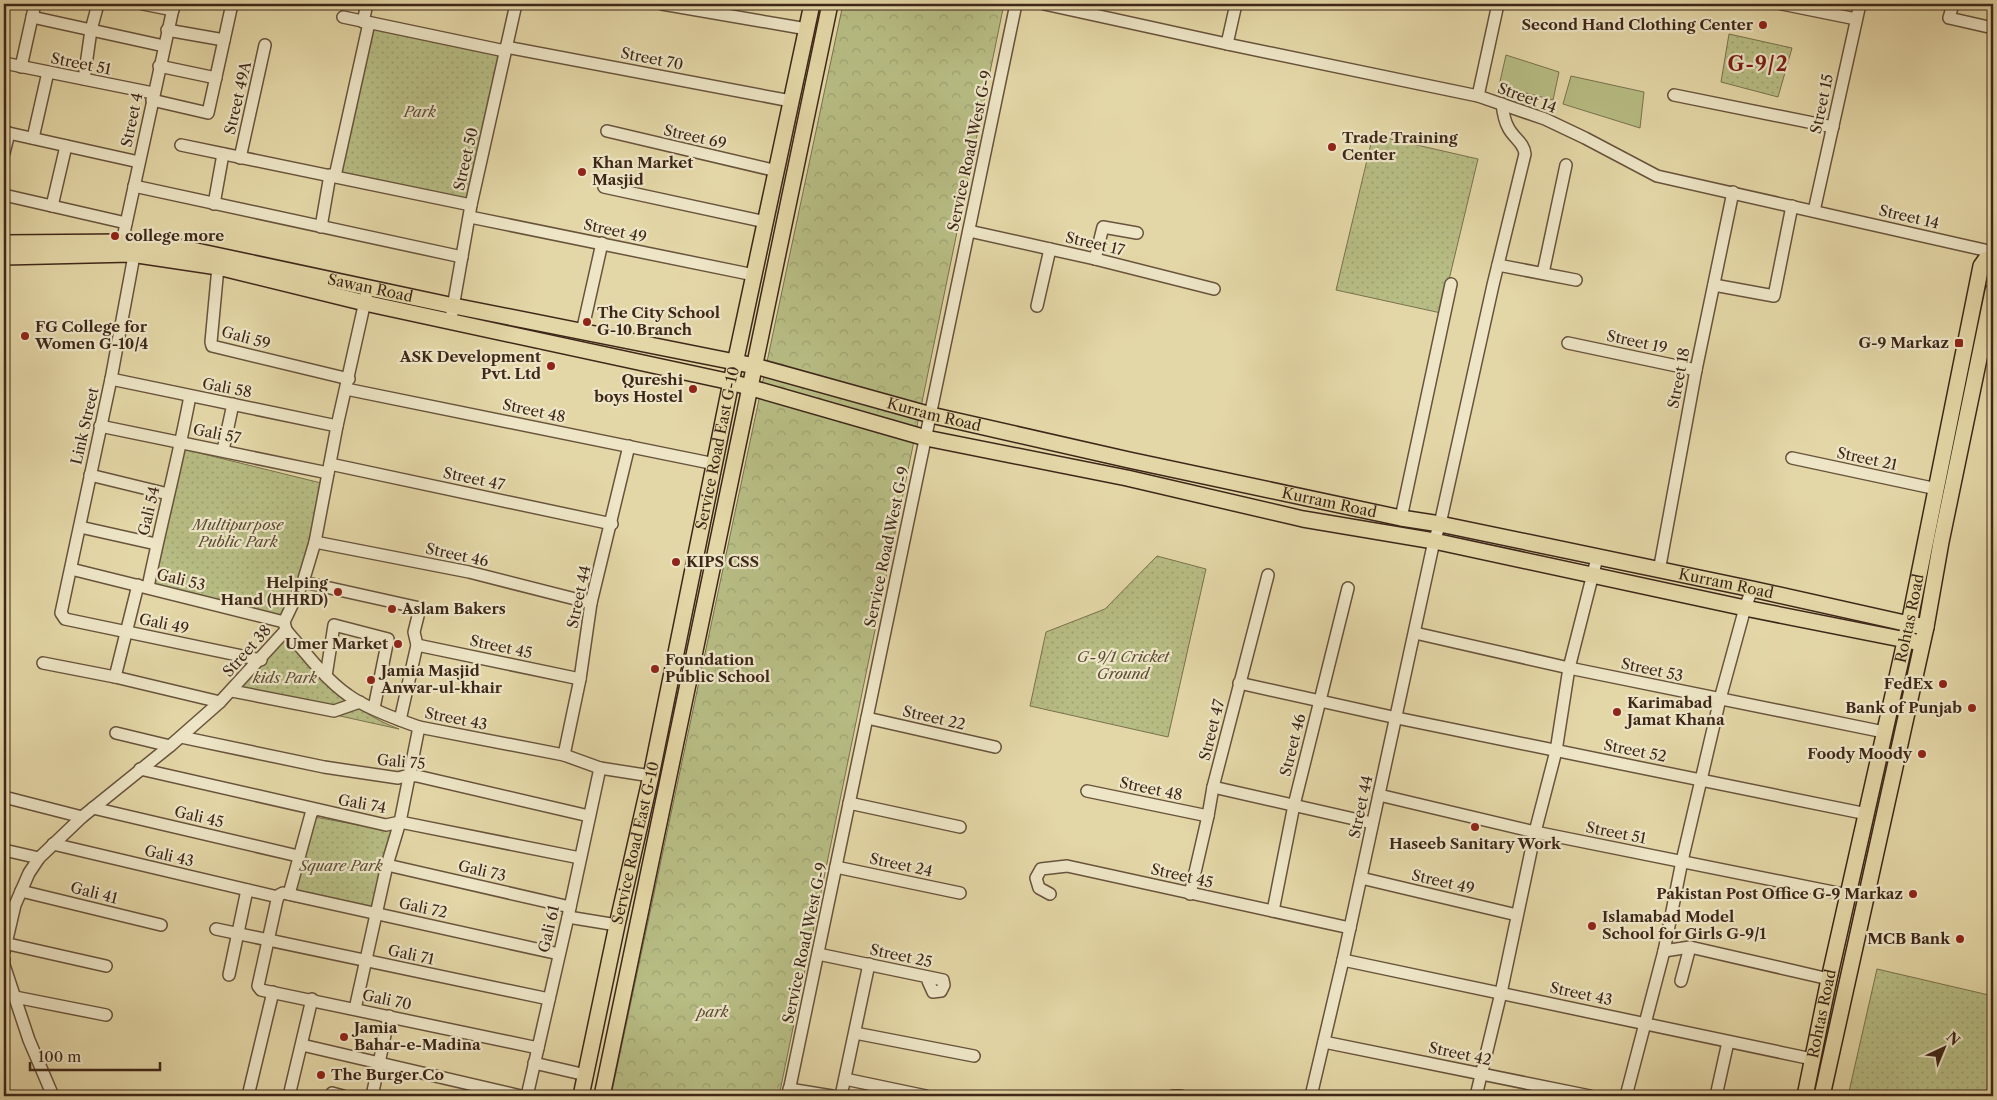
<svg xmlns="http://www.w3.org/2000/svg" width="1997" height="1100" viewBox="0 0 1997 1100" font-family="'Libre Caslon Text',serif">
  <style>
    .grass { fill: #b7bd84; stroke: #7a724e }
    .forest { fill: url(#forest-crowns); stroke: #7a724e }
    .park { fill: url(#park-dots); stroke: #7a724e }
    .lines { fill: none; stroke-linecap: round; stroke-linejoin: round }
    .minor-casing { stroke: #68533c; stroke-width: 14 }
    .major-casing { stroke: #3e2719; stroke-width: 18 }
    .minor { stroke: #ede5c6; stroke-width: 11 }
    .major { stroke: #e4d7a7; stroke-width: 15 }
    .poi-dot { fill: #8f2418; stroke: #ede5c6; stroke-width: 2 }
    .labels { text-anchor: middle; stroke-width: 4.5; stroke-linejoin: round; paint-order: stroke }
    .poi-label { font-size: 15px; font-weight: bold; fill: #3e2719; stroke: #ede5c6; text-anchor: start }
    .street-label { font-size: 15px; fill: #3e2719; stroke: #ede5c6 }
    .park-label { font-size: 15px; font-style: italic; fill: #5c4c34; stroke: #ede5c6 }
    .district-label { font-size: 20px; font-weight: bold; letter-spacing: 1px; fill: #7a1f14; stroke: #ede5c6 }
  </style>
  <defs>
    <pattern id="forest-crowns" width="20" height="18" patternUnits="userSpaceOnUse" patternTransform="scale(1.25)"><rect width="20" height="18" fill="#b7bd84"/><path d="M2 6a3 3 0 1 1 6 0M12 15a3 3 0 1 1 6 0" fill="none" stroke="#9ea271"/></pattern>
    <pattern id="park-dots" width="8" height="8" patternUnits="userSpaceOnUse" patternTransform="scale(1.25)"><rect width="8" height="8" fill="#b7bd84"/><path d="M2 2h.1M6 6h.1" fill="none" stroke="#9ea271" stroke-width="1.8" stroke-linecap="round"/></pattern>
  </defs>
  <rect width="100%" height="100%" fill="#e4d7a7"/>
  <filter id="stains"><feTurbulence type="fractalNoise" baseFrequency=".004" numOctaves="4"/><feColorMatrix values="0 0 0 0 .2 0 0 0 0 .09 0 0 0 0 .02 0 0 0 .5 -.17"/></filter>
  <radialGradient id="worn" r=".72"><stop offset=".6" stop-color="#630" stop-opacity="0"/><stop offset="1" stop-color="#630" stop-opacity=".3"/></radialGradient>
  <g class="grass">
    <path d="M1506,55L1559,72L1553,100L1499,86Z"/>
    <path d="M1571,76L1644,92L1640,128L1563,104Z"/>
  </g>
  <path class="forest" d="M843,4H1004L779,1096H611Z"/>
  <g class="park">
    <path d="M372,26L501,54L469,200L339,174Z"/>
    <path d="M1729,34L1792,48L1778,97L1721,82Z"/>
    <path d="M1373,135L1478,159L1441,313L1336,290Z"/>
    <path d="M183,449L321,483L311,543L303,570L282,616L152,585Z"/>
    <path d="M1157,556L1206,569L1168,737L1030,706L1046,632L1105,609Z"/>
    <path d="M281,636C316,673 350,711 399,729L236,693Z"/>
    <path d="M309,816L392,831L373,918L290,901Z"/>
    <path d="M1877,969L1993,996V1096H1848Z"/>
  </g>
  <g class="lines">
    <defs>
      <g id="minor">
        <path d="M143,4L173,10"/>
        <path d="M174,4L124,233L133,261L111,379L61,613L65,619L261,660"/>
        <path d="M662,4L807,29"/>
        <path d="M1044,4L1227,44L1478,96L1545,119L1585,138L1657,176L1989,251"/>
        <path d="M1782,4L1856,19"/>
        <path d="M1953,4L1949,18L1993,28"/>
        <path d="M32,17L164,46"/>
        <path d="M343,17L505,51"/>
        <path d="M363,22L367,4"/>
        <path d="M167,30L224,40"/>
        <path d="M1227,44L1236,4"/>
        <path d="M506,47L791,101"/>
        <path d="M4,63L153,93"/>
        <path d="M159,66L216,78"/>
        <path d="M21,67L35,4"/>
        <path d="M84,79L91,30L98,4"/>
        <path d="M1674,95L1833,127"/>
        <path d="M1478,96L1498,4"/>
        <path d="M152,100L208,113L232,4"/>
        <path d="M607,131L777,171"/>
        <path d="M4,132L139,162"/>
        <path d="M33,138L48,72"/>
        <path d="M181,145L471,205"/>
        <path d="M4,153L9,133"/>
        <path d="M240,158L265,45"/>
        <path d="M335,176L369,23"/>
        <path d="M134,186L462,257"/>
        <path d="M604,187L766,222"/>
        <path d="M4,195L126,223"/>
        <path d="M214,204L223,154"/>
        <path d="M52,206L66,146"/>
        <path d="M1814,211L1860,4"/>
        <path d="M470,217L754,275"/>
        <path d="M321,227L330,175"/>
        <path d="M969,231L1095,259L1214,289"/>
        <path d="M1095,259L1103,227L1137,233"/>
        <path d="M1498,265L1576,280"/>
        <path d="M218,267L211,342L212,346L349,379"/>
        <path d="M1543,273L1566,165"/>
        <path d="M1714,285L1774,296L1792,206"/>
        <path d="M1037,306L1050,249"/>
        <path d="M452,313L471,205L516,4"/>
        <path d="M582,332L602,243"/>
        <path d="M1568,343L1696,370"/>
        <path d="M111,379L337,426"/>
        <path d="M346,389L715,464"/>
        <path d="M100,426L328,473"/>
        <path d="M223,450L233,404"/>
        <path d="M1792,458L1937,489"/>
        <path d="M330,464L612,524"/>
        <path d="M90,475L168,494"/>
        <path d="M1401,518L1451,284"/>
        <path d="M80,527L156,544"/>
        <path d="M315,542L469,572L591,603"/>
        <path d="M71,569L284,622"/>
        <path d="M1659,571L1696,370L1733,192"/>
        <path d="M303,582L420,608L414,632L417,645L400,720"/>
        <path d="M148,587C161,523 178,460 190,396"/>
        <path d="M286,630C305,652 324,678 348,695C364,707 399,720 419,727L564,755L600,768L651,776"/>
        <path d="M1415,633L1569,668L1884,732"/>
        <path d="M417,645L580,679"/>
        <path d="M43,663L115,677L220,702"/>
        <path d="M326,676L334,625L388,639L374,708"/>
        <path d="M115,677L138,585"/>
        <path d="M1239,683L1397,718L1867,814"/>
        <path d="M232,691L334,711L360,702"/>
        <path d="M867,718L995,747"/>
        <path d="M116,733L170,746"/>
        <path d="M181,737L324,767L398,778L409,775L417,776L589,816"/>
        <path d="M564,755L580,679L591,603L629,446"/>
        <path d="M140,769L386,825L400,822L580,858"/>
        <path d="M1213,787L1372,823"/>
        <path d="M1087,791L1208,816"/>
        <path d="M1379,795L1535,832L1848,895"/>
        <path d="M4,797L82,817"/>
        <path d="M849,803L960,827"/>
        <path d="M93,808L298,856"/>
        <path d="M53,844L278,897"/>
        <path d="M4,850L39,858"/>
        <path d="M387,865L570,907"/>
        <path d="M836,867L960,893"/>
        <path d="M1361,878L1517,915"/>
        <path d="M21,891L161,925"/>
        <path d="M289,894L311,814L314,810"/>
        <path d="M1050,894L1039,888L1036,878L1041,869L1067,866L1350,928"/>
        <path d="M1190,894L1208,816L1213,787L1268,575"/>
        <path d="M1273,911L1294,805L1348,588"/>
        <path d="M568,917L617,925"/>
        <path d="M216,929L549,999"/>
        <path d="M4,943L106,966"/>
        <path d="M1664,951L1690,947L1829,979"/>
        <path d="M4,952L15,905L29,873L39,858L82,817L170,746L220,702L286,630L284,622L303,582L315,542L337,426L368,288"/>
        <path d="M818,954L943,980L944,985L941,991L933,992L928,981L929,978"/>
        <path d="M4,959V965L29,1040L53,1096"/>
        <path d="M1343,960L1812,1059"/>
        <path d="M229,975L247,890"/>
        <path d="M1681,981L1690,947"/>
        <path d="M15,997L106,1015"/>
        <path d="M355,1009L387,865L400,822L419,727"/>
        <path d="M855,1033L974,1056"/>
        <path d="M1324,1042L1590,1096"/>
        <path d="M302,1045L521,1096"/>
        <path d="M538,1048L261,990L258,986L277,900L279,895L283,893L559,954"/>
        <path d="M534,1063L586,1075"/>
        <path d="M845,1079L926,1096"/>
        <path d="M789,1089L832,1096"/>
        <path d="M248,1096L273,992"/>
        <path d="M289,1096L312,999"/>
        <path d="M331,1096L332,1093L343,1096"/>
        <path d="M372,1096L389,1016"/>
        <path d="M527,1096L568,917L600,768"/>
        <path d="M788,1096L1016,4"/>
        <path d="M841,1096L869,964"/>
        <path d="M1173,1096H1181"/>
        <path d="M1311,1096L1343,960L1434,541L1440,524L1493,285L1525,154C1524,142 1513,138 1508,127C1504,120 1503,112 1502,104"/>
        <path d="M1476,1096L1501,993L1535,832L1556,751L1569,668L1597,558"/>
        <path d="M1626,1096L1664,951L1682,861L1720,699L1745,608L1752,589"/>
        <path d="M1716,1096L1728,1042"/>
      </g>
      <g id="major">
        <path id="s1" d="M4,243L126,242L173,246L454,306L755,366L931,415L1129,460L1401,518L1440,524L1752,589L1909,624L1926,627"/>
        <path d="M4,257L131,254L218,267L365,303L731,382L926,438L1127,478L1303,519L1434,541L1745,608L1921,643"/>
        <path id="s2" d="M581,1096L617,925L651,776L731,382L812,4"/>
        <path d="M602,1096L830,4"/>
        <path id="s3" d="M1805,1096L1829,979L1909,624L1981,266L1986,259"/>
        <path d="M1822,1096L1926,627L1941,542L1993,291"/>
      </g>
    </defs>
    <use href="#minor" class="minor-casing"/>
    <use href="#major" class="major-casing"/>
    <use href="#minor" class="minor"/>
    <use href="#major" class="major"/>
  </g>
  <g class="poi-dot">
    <circle cx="1763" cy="25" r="5"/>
    <circle cx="1332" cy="147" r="5"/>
    <circle cx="582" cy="172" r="5"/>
    <circle cx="115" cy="236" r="5"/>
    <circle cx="587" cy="322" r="5"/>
    <circle cx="25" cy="336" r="5"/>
    <rect x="1954" y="338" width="10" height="10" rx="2.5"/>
    <circle cx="551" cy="366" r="5"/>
    <circle cx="693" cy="389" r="5"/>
    <circle cx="676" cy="562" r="5"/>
    <circle cx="338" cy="592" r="5"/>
    <circle cx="392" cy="609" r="5"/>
    <circle cx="398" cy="644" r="5"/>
    <circle cx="655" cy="669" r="5"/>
    <circle cx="371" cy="680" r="5"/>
    <circle cx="1943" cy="684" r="5"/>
    <circle cx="1972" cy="708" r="5"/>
    <circle cx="1617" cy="712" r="5"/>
    <circle cx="1922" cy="754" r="5"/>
    <circle cx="1475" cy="827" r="5"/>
    <circle cx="1913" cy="894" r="5"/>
    <circle cx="1592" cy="926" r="5"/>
    <circle cx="1960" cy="939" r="5"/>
    <circle cx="344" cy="1037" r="5"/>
    <circle cx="321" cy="1075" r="5"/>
  </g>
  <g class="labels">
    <g class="poi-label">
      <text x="1753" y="30" text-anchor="end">Second Hand Clothing Center</text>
      <text x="1342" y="143">Trade Training<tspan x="1342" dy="17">Center</tspan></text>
      <text x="592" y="168">Khan Market<tspan x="592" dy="17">Masjid</tspan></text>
      <text x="125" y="241">college more</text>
      <text x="597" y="318">The City School<tspan x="597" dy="17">G-10 Branch</tspan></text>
      <text x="35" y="332">FG College for<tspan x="35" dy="17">Women G-10/4</tspan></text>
      <text x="1949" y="348" text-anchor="end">G-9 Markaz</text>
      <text x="541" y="362" text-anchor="end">ASK Development<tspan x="541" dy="17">Pvt. Ltd</tspan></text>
      <text x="683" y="385" text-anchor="end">Qureshi<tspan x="683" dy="17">boys Hostel</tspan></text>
      <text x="686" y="567">KIPS CSS</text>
      <text x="328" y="588" text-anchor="end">Helping<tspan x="328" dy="17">Hand (HHRD)</tspan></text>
      <text x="402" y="614">Aslam Bakers</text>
      <text x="388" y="649" text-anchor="end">Umer Market</text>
      <text x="665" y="665">Foundation<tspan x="665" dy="17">Public School</tspan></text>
      <text x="381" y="676">Jamia Masjid<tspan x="381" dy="17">Anwar-ul-khair</tspan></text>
      <text x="1933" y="689" text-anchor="end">FedEx</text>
      <text x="1627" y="708">Karimabad<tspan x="1627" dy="17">Jamat Khana</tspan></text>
      <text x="1962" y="713" text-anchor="end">Bank of Punjab</text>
      <text x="1912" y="759" text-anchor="end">Foody Moody</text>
      <text x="1475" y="849" text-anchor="middle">Haseeb Sanitary Work</text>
      <text x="1903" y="899" text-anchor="end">Pakistan Post Office G-9 Markaz</text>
      <text x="1602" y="922">Islamabad Model<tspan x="1602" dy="17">School for Girls G-9/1</tspan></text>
      <text x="1950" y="944" text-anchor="end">MCB Bank</text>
      <text x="354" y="1033">Jamia<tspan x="354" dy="17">Bahar-e-Madina</tspan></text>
      <text x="331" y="1080">The Burger Co</text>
    </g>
    <g class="street-label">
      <text transform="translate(652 59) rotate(11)" y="5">Street 70</text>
      <text transform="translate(81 64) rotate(11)" y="5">Street 51</text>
      <text transform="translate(238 98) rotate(-77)" y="5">Street 49A</text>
      <text transform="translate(1527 98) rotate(20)" y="5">Street 14</text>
      <text transform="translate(1822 104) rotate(-78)" y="5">Street 15</text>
      <text transform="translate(132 120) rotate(-78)" y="5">Street 4</text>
      <text transform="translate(695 137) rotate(13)" y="5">Street 69</text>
      <text transform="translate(970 151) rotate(-78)" y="5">Service Road West G-9</text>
      <text transform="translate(466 159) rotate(-77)" y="5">Street 50</text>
      <text transform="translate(1909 217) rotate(13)" y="5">Street 14</text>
      <text transform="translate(615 231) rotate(12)" y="5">Street 49</text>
      <text transform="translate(1095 244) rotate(13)" y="5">Street 17</text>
      <text dy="5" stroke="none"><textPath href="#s1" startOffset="371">Sawan Road</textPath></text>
      <text transform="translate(246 338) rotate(15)" y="5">Gali 59</text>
      <text transform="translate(1637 342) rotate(12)" y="5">Street 19</text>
      <text transform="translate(1679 378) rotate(-79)" y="5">Street 18</text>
      <text transform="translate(227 388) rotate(11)" y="5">Gali 58</text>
      <text transform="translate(534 411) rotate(12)" y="5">Street 48</text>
      <text dy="5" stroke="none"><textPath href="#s1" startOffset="949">Kurram Road</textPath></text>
      <text transform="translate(85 426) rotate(-77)" y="5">Link Street</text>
      <text transform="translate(217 434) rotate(11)" y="5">Gali 57</text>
      <text dy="5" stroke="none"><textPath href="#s2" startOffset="662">Service Road East G-10</textPath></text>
      <text transform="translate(1867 459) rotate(12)" y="5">Street 21</text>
      <text transform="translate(474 479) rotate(12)" y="5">Street 47</text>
      <text dy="5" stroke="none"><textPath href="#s1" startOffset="1354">Kurram Road</textPath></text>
      <text transform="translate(149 511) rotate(-77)" y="5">Gali 54</text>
      <text transform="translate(887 547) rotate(-78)" y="5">Service Road West G-9</text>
      <text transform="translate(457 555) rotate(12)" y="5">Street 46</text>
      <text transform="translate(181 580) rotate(14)" y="5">Gali 53</text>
      <text dy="5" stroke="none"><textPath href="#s1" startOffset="1759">Kurram Road</textPath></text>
      <text transform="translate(579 597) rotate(-78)" y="5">Street 44</text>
      <text dy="5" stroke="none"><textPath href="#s3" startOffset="489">Rohtas Road</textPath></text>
      <text transform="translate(164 624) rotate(12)" y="5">Gali 49</text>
      <text transform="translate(501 647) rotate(12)" y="5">Street 45</text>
      <text transform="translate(247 651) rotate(-48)" y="5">Street 38</text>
      <text transform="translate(1652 670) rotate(12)" y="5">Street 53</text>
      <text transform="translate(934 718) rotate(13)" y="5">Street 22</text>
      <text transform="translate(456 719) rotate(11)" y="5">Street 43</text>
      <text transform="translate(1212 730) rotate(-76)" y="5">Street 47</text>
      <text transform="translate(1293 745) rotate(-76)" y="5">Street 46</text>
      <text transform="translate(1635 751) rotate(11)" y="5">Street 52</text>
      <text transform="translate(401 762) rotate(5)" y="5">Gali 75</text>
      <text transform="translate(1151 789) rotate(12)" y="5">Street 48</text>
      <text transform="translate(362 804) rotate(10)" y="5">Gali 74</text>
      <text transform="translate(1361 807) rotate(-78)" y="5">Street 44</text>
      <text transform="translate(199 817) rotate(13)" y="5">Gali 45</text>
      <text transform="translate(1616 833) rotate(11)" y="5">Street 51</text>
      <text dy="5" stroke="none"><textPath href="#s2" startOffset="259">Service Road East G-10</textPath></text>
      <text transform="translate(169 856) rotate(13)" y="5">Gali 43</text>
      <text transform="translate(901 865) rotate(12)" y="5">Street 24</text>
      <text transform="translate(482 871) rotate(13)" y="5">Gali 73</text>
      <text transform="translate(1182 876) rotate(13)" y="5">Street 45</text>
      <text transform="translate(1443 882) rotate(13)" y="5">Street 49</text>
      <text transform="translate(94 893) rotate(14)" y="5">Gali 41</text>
      <text transform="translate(423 908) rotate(12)" y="5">Gali 72</text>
      <text transform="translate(549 929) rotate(-77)" y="5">Gali 61</text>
      <text transform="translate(805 943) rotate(-78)" y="5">Service Road West G-9</text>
      <text transform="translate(411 955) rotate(12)" y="5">Gali 71</text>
      <text transform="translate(901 956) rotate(12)" y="5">Street 25</text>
      <text transform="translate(1581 994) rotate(12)" y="5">Street 43</text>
      <text transform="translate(387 1000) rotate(12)" y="5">Gali 70</text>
      <text dy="5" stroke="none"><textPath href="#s3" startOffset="84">Rohtas Road</textPath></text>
      <text transform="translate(1460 1054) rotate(12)" y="5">Street 42</text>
    </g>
    <g class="park-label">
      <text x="420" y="117">Park</text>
      <text x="238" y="530">Multipurpose<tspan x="238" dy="17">Public Park</tspan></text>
      <text x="1123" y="662">G-9/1 Cricket<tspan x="1123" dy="17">Ground</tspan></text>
      <text x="285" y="683">kids Park</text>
      <text x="341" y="871">Square Park</text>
      <text x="713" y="1017">park</text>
    </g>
    <g class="district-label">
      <text x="1758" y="71">G-9/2</text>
    </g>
  </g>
  <rect width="1997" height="1100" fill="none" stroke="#e4d7a7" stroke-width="20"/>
  <rect x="5" y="5" width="1987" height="1090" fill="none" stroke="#3e2719" stroke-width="2.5"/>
  <rect x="10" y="10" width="1977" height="1080" fill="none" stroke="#3e2719"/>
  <g transform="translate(1944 1048) rotate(44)" stroke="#ede5c6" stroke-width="4" paint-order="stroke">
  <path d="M0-4L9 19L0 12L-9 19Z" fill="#3e2719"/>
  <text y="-8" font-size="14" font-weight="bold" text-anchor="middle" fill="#3e2719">N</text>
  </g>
  <path d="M30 1062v8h130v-8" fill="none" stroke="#3e2719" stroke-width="2.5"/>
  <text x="38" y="1062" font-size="15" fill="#3e2719" stroke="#ede5c6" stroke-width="4" paint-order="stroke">100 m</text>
  <rect width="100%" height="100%" filter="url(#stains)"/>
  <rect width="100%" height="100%" fill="url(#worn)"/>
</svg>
